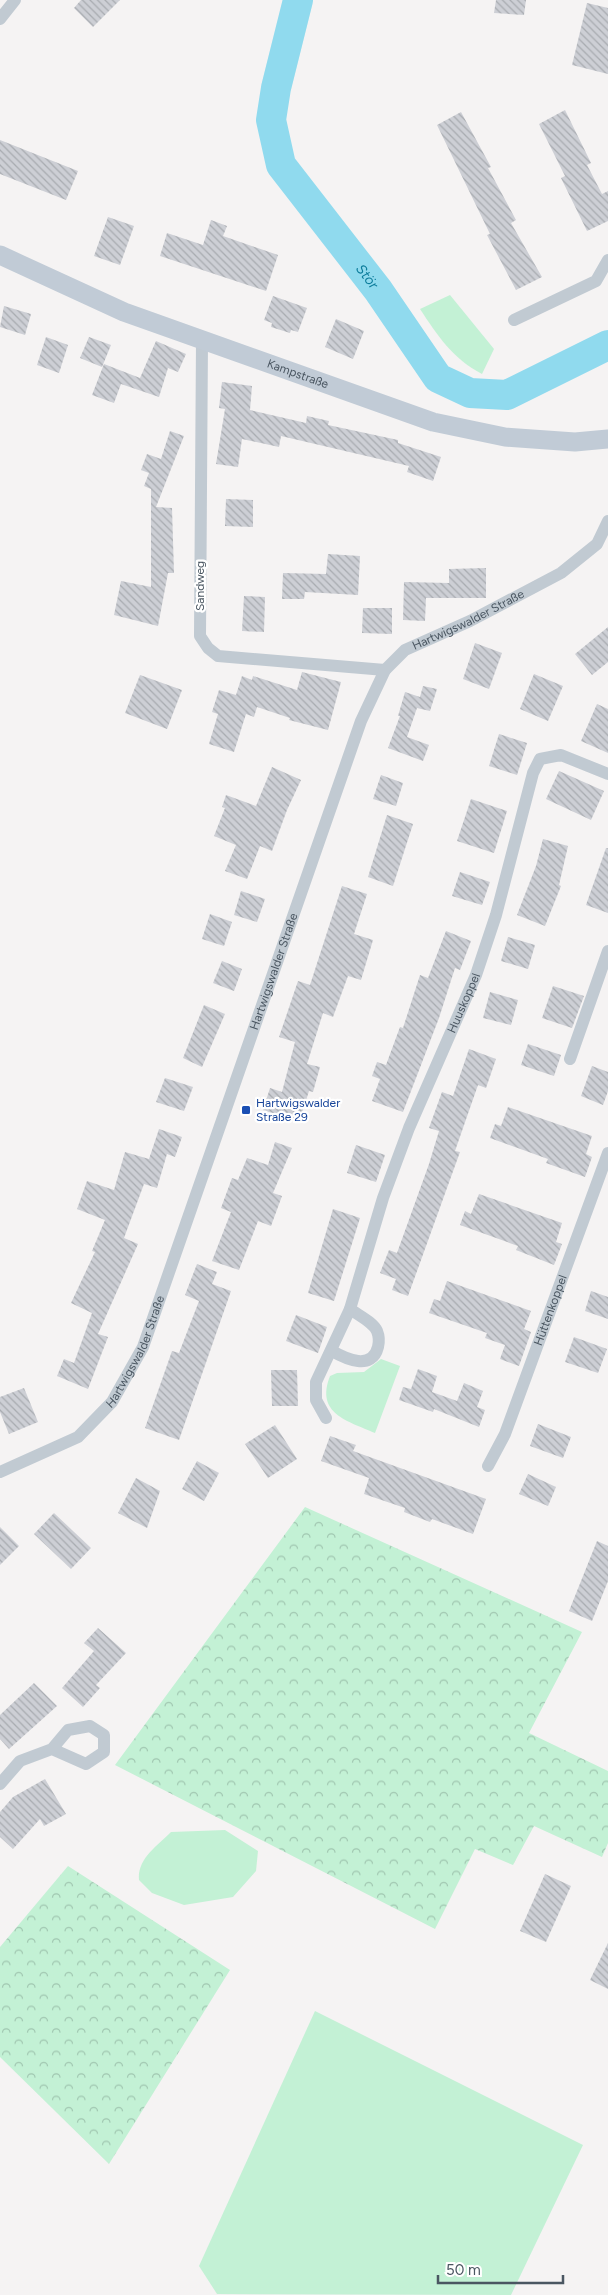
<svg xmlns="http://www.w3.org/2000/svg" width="608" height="2295" viewBox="0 0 608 2295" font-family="Figtree,sans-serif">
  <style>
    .green { fill: #c3f1d5 }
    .forest { fill: url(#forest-crowns) }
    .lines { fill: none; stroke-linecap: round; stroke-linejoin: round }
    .river { stroke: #90daee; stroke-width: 30 }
    .building { fill: url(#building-back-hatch) }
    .street { stroke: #c1cad2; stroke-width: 12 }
    .secondary { stroke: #c1cbd6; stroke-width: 19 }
    .transit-dot { fill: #1a4fb4; stroke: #fff; stroke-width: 2 }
    .labels { text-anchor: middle; stroke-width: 4.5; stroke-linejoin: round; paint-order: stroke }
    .street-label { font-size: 12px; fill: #4a5661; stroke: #fff }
    .transit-label { font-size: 12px; fill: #164399; stroke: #fff; text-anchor: start }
    .water-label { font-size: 14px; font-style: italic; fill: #0c7c9b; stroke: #fff }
  </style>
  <defs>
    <pattern id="forest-crowns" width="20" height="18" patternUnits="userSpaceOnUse" patternTransform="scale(1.25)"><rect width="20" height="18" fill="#c3f1d5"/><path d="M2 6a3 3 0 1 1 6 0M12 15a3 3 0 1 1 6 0" fill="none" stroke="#a0c6b0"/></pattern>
    <pattern id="building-back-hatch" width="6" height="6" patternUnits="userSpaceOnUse" patternTransform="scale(1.25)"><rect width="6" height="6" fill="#cdcfd5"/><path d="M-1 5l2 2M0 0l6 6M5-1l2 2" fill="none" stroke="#a8abb0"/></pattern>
  </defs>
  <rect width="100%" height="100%" fill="#f5f3f3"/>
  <g class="green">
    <path d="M450,295L494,349L482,374C453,359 437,335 420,309Z"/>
    <path d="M381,1359L400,1366L375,1433C348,1421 315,1414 330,1376L337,1373L364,1372Z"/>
    <path d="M225,1830L258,1851L256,1871L233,1897L184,1905L152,1893L139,1880C137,1859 157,1846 171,1832Z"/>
    <path d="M315,2011L583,2145L511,2295L217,2294L199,2266Z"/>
  </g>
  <g class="forest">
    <path d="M305,1507L582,1632L529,1733L608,1771V1843L602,1857L534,1826L513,1865L475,1849L435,1929L115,1765Z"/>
    <path d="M68,1866L230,1970L109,2164L0,2057V1947Z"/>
  </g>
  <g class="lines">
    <path class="river" id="s1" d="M298,0L276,88L271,120L281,165L378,290L438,378L470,393L507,395L608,345"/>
  </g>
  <g class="building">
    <path d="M81,0H120L93,27L74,8Z"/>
    <path d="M496,0H526L524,15L494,13Z"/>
    <path d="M587,3L608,8V74L572,65Z"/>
    <path d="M565,110L591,163L587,165L602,194L608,191V221L587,231L561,178L565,176L539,124Z"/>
    <path d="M461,112L491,167L488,168L516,220L511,223L542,277L516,290L487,235L490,234L437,125Z"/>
    <path d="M0,140L78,171L66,200L0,174Z"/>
    <path d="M108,217L134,226L120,265L94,256Z"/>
    <path d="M211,220L227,226L223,236L278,255L266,291L160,256L167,233L203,245Z"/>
    <path d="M273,296L307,308L298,332L291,330L290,333L271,327L272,323L264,320Z"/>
    <path d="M4,306L31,314L25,335L0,327Z"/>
    <path d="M336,319L364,331L353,359L325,347Z"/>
    <path d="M46,337L68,345L59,373L37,365Z"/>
    <path d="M89,337L111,345L102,367L80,358Z"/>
    <path d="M156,341L186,354L178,372L168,368L159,397L121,384L114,403L92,395L104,364L140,378Z"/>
    <path d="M222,382L252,386L250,410L306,423L307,416L329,421L328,425L398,440V443L441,457L433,481L407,472L409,466L281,436L279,447L242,439L238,467L216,464L225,409L219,408Z"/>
    <path d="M170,431L184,436L156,507L172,508L174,573H168L158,626L114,615L121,581L151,587V489L144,486L149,473L141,470L147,454L161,459Z"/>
    <path d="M226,499L253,500V527L225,526Z"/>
    <path d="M328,554L360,556L358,595L305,592L304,599H282L283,573L326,574Z"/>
    <path d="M486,568V598H426L425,621L403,620L404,582L449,583V569Z"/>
    <path d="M244,596L265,597L264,632L242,631Z"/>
    <path d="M363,608H392V634L362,633Z"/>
    <path d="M608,627V662L592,675L575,654Z"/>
    <path d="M475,643L502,653L489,689L463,679Z"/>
    <path d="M302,672L341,682L328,730L289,720L290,718L257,707L254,717L246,714L234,752L209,744L218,714L212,712L219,690L236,695L242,676L252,680L253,676L297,690Z"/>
    <path d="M534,674L563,686L548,721L520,709Z"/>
    <path d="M140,675L182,690L167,729L125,713Z"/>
    <path d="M423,686L437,689L430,711L417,708L407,737L429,745L423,761L388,748L400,716H398L405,692L420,697Z"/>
    <path d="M597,704L608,709V753L581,741Z"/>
    <path d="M499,734L527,743L517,775L489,766Z"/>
    <path d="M272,767L301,780L287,810L272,851L260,846L247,879L225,871L236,845L214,836L225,808L222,807L226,795L256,806Z"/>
    <path d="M559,771L604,791L591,820L546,799Z"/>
    <path d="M381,775L403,783L396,806L373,799Z"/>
    <path d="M471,799L507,811L494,853L457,841Z"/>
    <path d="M387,815L413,824L393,886L368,877Z"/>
    <path d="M543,839L568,846L559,885L561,886L545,926L517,915L536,866Z"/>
    <path d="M606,848H608V913L586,905Z"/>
    <path d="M460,872L490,882L482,905L452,896Z"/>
    <path d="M342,886L367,894L354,934L373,940L361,980L348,976L333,1017L323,1013L307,1064L320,1067L313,1092L309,1091L299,1122L263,1110L270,1088L282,1092L295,1042L279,1037L298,981L310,985Z"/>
    <path d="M241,891L265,899L257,922L234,915Z"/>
    <path d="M210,914L232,922L224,946L202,939Z"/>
    <path d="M446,931L471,941L460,970L455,968L439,1018L403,1112L372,1101L380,1079L372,1076L377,1062L386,1065L400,1027L403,1028L420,975L428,978Z"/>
    <path d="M508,937L535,945L528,969L501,961Z"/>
    <path d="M222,961L242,969L234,991L213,983Z"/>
    <path d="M553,986L584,996L572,1028L542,1018Z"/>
    <path d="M490,992L518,1000L511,1025L483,1018Z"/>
    <path d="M204,1005L225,1014L202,1067L183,1058Z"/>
    <path d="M528,1044L561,1055L554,1076L521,1065Z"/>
    <path d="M469,1049L496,1059L486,1088L478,1085L455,1151L460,1152L408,1296L392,1290L396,1279L380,1273L389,1250L397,1253L429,1164L439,1131L429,1128L442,1092L453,1096Z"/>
    <path d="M592,1066L608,1072V1091L603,1105L581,1096Z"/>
    <path d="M165,1078L193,1087L184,1111L156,1102Z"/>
    <path d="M508,1107L592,1136L586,1154L592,1157L585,1177L546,1163L548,1159L490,1138L495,1124L501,1126Z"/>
    <path d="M159,1129L182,1137L175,1157L167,1154L157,1188L144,1184L124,1238L138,1244L98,1334L108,1337L88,1389L57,1376L64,1359L74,1363L92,1313L71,1303L95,1252L92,1251L105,1220L77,1209L87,1181L114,1190L125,1152L149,1159Z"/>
    <path d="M275,1142L292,1148L273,1193L282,1196L271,1226L258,1221L239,1270L212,1261L231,1212L221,1208L232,1178L238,1180L247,1158L268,1165Z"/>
    <path d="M356,1145L385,1155L376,1182L347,1173Z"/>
    <path d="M479,1194L562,1223L556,1242L562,1244L554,1265L516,1250L518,1246L460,1225L465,1211L471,1214Z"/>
    <path d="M333,1209L360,1218L334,1301L308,1293Z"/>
    <path d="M197,1264L217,1272L212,1284L231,1291L179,1440L145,1428L172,1351L179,1353L199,1301L185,1295Z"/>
    <path d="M447,1281L531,1311L524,1329L531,1332L519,1366L500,1359L505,1345L485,1338L487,1333L429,1313L434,1299L440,1301Z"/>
    <path d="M591,1291L608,1297V1319L585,1311Z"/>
    <path d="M296,1315L327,1327L318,1353L286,1341Z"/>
    <path d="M574,1337L607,1349L598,1373L565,1362Z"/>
    <path d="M418,1369L437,1376L432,1392L457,1401L464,1383L483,1391L477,1407L485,1410L479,1427L434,1409L433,1412L399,1400L403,1387L411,1389Z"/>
    <path d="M271,1370H297L298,1406H272Z"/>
    <path d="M24,1388L38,1422L9,1434L0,1412V1397Z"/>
    <path d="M538,1424L571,1437L563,1458L530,1446Z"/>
    <path d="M275,1425L297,1459L268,1478L245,1444Z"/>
    <path d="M330,1436L356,1445L353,1451L486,1499L473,1534L432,1519L430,1522L404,1512L405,1508L364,1494L369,1478L321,1461Z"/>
    <path d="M197,1461L219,1473L204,1501L182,1489Z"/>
    <path d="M528,1474L556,1487L548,1506L519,1494Z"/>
    <path d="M136,1478L160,1491L147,1528L118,1513Z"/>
    <path d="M54,1513L91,1548L71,1569L34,1534Z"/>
    <path d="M0,1527L19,1546L0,1565Z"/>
    <path d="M597,1541L608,1546V1581L592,1621L569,1611Z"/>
    <path d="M98,1628L126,1653L96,1685L100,1688L83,1707L62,1688L94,1651L84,1643Z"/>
    <path d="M34,1683L57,1706L9,1749L0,1739V1715Z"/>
    <path d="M45,1779L66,1814L44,1826L40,1819L13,1849L0,1837V1812L13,1797Z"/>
    <path d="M545,1874L571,1886L546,1942L520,1931Z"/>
    <path d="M608,1943V1989L590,1980Z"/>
  </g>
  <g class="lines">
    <g class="street">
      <path d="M0,19L15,0"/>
      <path d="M514,320L596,281L608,260"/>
      <path d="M202,341L200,636L208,648L218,656L385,670"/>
      <path d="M570,1059L608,951"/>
      <path d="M332,1351C346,1359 372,1371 378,1347C379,1343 379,1336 377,1331C373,1322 358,1315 350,1309"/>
      <path id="s2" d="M326,1418L316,1400V1382L350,1309L383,1198L409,1128L476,975L496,915L533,773L540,759L561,755L608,774"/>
      <path id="s3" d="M488,1466L505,1434L608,1153"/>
      <path id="s4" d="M0,1472L78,1437L112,1402L143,1347L361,721L385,670L405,650L470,621L561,573L597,544L608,521"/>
      <path d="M0,1784L20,1761L52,1749L68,1730L90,1726L104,1735V1752L86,1764L52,1749"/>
    </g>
    <path class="secondary" id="s5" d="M0,255L124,312L433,422L505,437L575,442L608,439"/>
  </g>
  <rect class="transit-dot" x="241" y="1105" width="10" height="10" rx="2.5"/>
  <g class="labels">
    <g class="street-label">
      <text dy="4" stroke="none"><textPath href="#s5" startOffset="321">Kampstraße</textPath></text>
      <text transform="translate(200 586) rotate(-90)" y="4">Sandweg</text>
      <text dy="4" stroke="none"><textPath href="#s4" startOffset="1015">Hartwigswalder Straße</textPath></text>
      <text dy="4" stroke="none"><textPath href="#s4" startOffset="595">Hartwigswalder Straße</textPath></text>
      <text dy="4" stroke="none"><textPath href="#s2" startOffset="446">Huuskoppel</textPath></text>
      <text dy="4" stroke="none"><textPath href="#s3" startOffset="168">Hüttenkoppel</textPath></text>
      <text dy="4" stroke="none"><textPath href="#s4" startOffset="190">Hartwigswalder Straße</textPath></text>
    </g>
    <g class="transit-label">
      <text x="256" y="1107">Hartwigswalder<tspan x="256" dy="14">Straße 29</tspan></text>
    </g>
    <g class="water-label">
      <text dy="5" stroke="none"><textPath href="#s1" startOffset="310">Stör</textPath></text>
    </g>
  </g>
  <path d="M438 2275v8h125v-8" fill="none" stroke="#4a5661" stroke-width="2.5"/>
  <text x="446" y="2275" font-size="15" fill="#4a5661" stroke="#ffffff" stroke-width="4" paint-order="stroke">50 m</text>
</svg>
